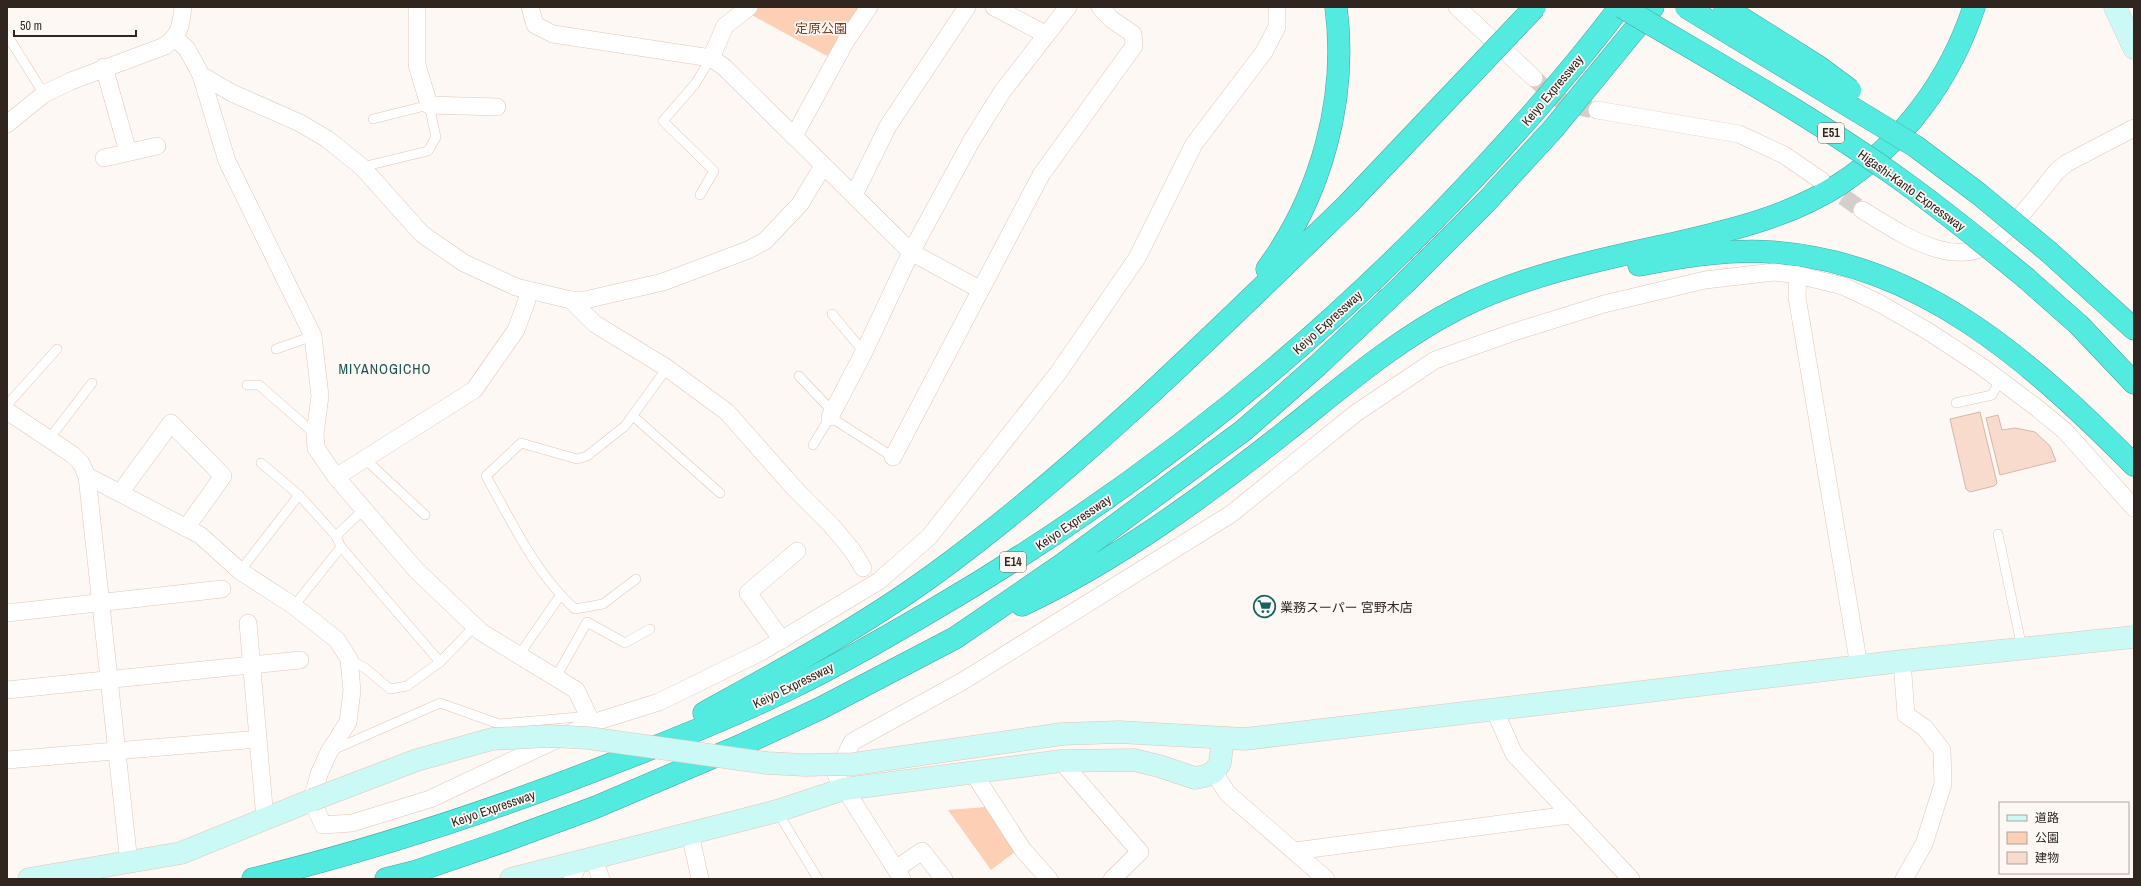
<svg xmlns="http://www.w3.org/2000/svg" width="2141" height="886" viewBox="0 0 2141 886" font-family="'Archivo Narrow','Noto Sans JP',sans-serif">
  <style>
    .green { fill: #fdcfb5 }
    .building { fill: #f8dbcc; stroke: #d3b8a9 }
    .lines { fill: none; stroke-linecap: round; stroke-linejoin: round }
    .street-tunnel { stroke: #d5ceca; stroke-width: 17; stroke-dasharray: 17 8; stroke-linecap: butt }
    .lane-casing { stroke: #e1c5b6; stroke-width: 10 }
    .street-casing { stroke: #e1c5b6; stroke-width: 18 }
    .secondary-casing { stroke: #e1c5b6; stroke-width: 23 }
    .highway-casing { stroke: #47a59c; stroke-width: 23 }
    .lane { stroke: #fff; stroke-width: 9 }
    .street { stroke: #fff; stroke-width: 17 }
    .secondary { stroke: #cbf9f6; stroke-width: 22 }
    .highway { stroke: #53eae0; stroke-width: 22 }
    .secondary-bridge-casing { stroke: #e1c5b6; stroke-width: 23; stroke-linecap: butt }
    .highway-bridge-casing { stroke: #47a59c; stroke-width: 23; stroke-linecap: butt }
    .secondary-bridge { stroke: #cbf9f6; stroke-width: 22 }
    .highway-bridge { stroke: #53eae0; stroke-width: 22 }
    .labels { text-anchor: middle; stroke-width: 3.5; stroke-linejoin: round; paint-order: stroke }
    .shield { fill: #fef8f5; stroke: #6e645f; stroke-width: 1 }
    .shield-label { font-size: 12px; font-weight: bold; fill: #30251f }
    .park-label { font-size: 13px; fill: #78401f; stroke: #fef8f5 }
    .street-label { font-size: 13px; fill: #30251f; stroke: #fef8f5 }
    .poi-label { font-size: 13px; fill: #30251f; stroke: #fef8f5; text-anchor: start }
    .neighbourhood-label { font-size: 14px; letter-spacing: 1px; fill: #1a5551; stroke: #fef8f5 }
  </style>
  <rect width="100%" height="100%" fill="#fef8f5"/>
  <g class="green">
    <path d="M754,7H860L827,56L746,12Z"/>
    <path d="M985,807L1016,851L991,870L948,810Z"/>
  </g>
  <g class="building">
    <path d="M1980,412L1997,483L1994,486L1970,492L1966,489L1950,419Z"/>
    <path d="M1998,415L2002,430L2015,428L2035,432L2050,446L2056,461L2000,475L1986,418Z"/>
  </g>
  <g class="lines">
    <g class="street-tunnel">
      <path d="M1534,78C1558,101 1564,106 1597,110"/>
      <path d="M1823,182L1862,210"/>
    </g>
    <defs>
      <g id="lane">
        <path d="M7,35L44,94"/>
        <path d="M362,167L428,151L436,137L429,105L373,119"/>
        <path d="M700,195L714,171L663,121L695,84L711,58"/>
        <path d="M832,314L864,352"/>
        <path d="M276,349L313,336"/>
        <path d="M799,376L833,412"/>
        <path d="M247,385H259L315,434"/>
        <path d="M1956,403L1992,395L2000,380"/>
        <path d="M7,405L57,349"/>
        <path d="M633,416L720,493"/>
        <path d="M49,439L92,383"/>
        <path d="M813,445L830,417L893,457"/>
        <path d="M365,459L425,515"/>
        <path d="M261,463L299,495L336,536"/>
        <path d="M363,510L336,536L341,547L440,662"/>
        <path d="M1998,534L2022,648"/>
        <path d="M240,571L299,495"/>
        <path d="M636,579L603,604L575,609C535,573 512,522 486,476L521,443L577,459L587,456L625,426L667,368"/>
        <path d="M294,606L341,547"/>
        <path d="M519,655L560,596"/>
        <path d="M349,659L365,668L390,689L407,686L440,662L475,626"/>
        <path d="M556,677L587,622L625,643L650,629"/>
        <path d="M333,750L440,703L499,724L589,716"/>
        <path d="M777,811L818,879"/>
      </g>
      <g id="street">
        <path d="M417,7V65L429,105L497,107"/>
        <path d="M530,7L535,25L553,34L711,58L724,67L911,252L979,289"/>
        <path d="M994,7L1045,34"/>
        <path d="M1457,7L1534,78"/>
        <path d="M175,38L187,49L201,75L232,93L300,123L327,139L362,167L422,234L464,263L516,287L571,300L595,324L667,368L727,412L796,490L831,525L852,550L863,568"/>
        <path d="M711,58L725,26L749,7"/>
        <path d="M104,67L128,152"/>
        <path d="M201,75L227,161L313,336L320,396L315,434L316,448L336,477L416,570L481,632L576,690L592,723"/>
        <path d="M1597,110L1739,134L1784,155L1822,181"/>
        <path d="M7,124L44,94L71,81L165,46C180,34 181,26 183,7"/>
        <path d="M794,136L846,41L869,7"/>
        <path d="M104,158L157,146"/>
        <path d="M854,195L888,126L967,7"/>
        <path d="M1862,210C1901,233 1958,276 2001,236C2022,217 2039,193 2057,171L2067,163L2134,128"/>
        <path d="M1798,275L1797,297L1859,666"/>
        <path d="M571,300H585L663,282L748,250L765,241L800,204L823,166"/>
        <path d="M7,411L73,455L81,463L87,476L200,535L240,571L294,606L337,640L349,659L352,691L348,722L329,752L319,774L312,800L323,825L352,823L430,799L592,723L659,702L761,652L879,581L929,537L1058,373L1137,258L1194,144L1264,52L1277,27V7"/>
        <path d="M830,417L864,352L911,252L972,140L1002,92L1068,7"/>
        <path d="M893,457L1041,175L1134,46L1133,34L1111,19L1100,7"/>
        <path d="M87,476L129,863"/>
        <path d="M336,477L474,390L516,330L527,300L528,291"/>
        <path d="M120,493L171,423L223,476L186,528"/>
        <path d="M7,613L222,589"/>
        <path d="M248,623L265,819"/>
        <path d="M782,640L748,593L797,551"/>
        <path d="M1902,661L1906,715L1925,728L1942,750L1943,784L1924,844L1904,879"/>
        <path d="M7,690L300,660"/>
        <path d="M1494,709L1514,754L1631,879"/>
        <path d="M7,760L258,739"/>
        <path d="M1061,761L1140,852L1112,879"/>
        <path d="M972,771L1023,850L1049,879"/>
        <path d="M1214,772L1227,793L1326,879"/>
        <path d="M690,833L700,879"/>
        <path d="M1295,851L1569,815"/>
        <path d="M593,857L601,879"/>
        <path d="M896,869L922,851L944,879"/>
        <path d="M572,879L579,862"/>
        <path d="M902,879L836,775L852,742L963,681L1231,514L1356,413L1435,360L1514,332L1604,304L1705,280L1774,272L1798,275L1843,286L1879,303L1926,330L1981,366L2037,408L2065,431L2134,508"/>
      </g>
      <g id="secondary">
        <path d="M2115,7L2134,48"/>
        <path d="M1062,734L1119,732L1245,739L1902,661L2134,637"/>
        <path d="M29,879L181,853L312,800"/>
        <path d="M511,879L777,811L844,789L1061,761L1134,760L1159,766L1195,778L1205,776L1214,772L1220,763L1223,739"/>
      </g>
      <g id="highway">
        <path d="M2049,252L2134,329"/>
        <path d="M1639,265C1681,257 1728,249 1771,252C1922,262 2032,363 2134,465"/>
        <path d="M1267,269C1321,195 1348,99 1336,7"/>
        <path d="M2027,279L2079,325L2134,383"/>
        <path d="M1022,605C1116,561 1203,497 1284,433C1341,388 1394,341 1459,308C1527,274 1603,259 1676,243C1732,230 1791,216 1840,184C1904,142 1950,80 1974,7"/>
        <path d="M704,713C787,667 871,622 948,564C1091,457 1219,329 1348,204"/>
        <path d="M253,879C380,848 503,807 624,759C679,738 733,716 785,691C835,667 883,639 931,611C1116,503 1284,373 1434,220C1500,152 1563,82 1620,7"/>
        <path d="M386,879L414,872L507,840L596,807L744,744L821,708L955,638L1063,564L1244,430L1317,366L1405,283L1486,202L1554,128L1653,7"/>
      </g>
    </defs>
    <use href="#lane" class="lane-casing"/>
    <use href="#street" class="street-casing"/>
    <use href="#secondary" class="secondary-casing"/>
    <use href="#highway" class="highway-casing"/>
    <use href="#lane" class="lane"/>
    <use href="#street" class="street"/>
    <use href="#secondary" class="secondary"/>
    <use href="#highway" class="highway"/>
    <defs>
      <path id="secondary-bridge" d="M312,800L417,760L492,739L550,736L588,738L767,763L805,765L854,764L1062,734"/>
      <g id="highway-bridge">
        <path d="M1622,7C1716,63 1812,116 1901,180C1944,211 1986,245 2027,279"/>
        <path d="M1686,7L1915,146L1979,194L2049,252"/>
        <path d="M1724,7L1819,67L1850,90"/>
        <path d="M1348,204L1535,7"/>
      </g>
    </defs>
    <use href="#secondary-bridge" class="secondary-bridge-casing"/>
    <use href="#highway-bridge" class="highway-bridge-casing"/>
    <use href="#secondary-bridge" class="secondary-bridge"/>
    <use href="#highway-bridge" class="highway-bridge"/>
  </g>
  <defs>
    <symbol id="supermarket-ring" viewBox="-11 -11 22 22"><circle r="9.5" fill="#fef8f5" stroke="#16645f" stroke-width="1.5"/><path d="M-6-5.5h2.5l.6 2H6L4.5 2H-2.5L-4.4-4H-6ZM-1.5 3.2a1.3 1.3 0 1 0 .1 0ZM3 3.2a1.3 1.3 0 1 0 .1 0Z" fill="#16645f"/></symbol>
  </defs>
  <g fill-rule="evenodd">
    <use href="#supermarket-ring" x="1252" y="594" width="25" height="25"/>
  </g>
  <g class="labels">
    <g class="shield">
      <rect x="1818" y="123" width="26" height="20" rx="3"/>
      <rect x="1000" y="552" width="26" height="20" rx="3"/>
    </g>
    <g class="shield-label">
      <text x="1831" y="137">E51</text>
      <text x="1013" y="566">E14</text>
    </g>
    <g class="park-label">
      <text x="821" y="33">定原公園</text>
    </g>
    <g class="street-label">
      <text transform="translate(1552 90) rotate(-50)" y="5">Keiyo Expressway</text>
      <text transform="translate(1912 190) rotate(36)" y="5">Higashi-Kanto Expressway</text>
      <text transform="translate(1327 322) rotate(-42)" y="5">Keiyo Expressway</text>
      <text transform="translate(1073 522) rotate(-34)" y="5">Keiyo Expressway</text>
      <text transform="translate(793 685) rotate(-26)" y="5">Keiyo Expressway</text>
      <text transform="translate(493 808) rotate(-19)" y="5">Keiyo Expressway</text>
    </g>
    <g class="poi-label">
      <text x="1280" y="612">業務スーパー 宮野木店</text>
    </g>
    <g class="neighbourhood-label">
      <text x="385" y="374">MIYANOGICHO</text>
    </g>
  </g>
  <rect width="2141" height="886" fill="none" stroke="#30251f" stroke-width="16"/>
  <rect x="1999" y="802" width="130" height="72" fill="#fef8f5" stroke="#aca49f"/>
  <rect x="2007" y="815" width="20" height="6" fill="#cbf9f6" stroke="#aca49f"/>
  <text x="2035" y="822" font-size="12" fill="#30251f">道路</text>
  <rect x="2007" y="832" width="20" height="12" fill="#fdcfb5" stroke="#aca49f"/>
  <text x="2035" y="842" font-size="12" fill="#30251f">公園</text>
  <rect x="2007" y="852" width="20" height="12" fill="#f8dbcc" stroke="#aca49f"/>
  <text x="2035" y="862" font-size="12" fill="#30251f">建物</text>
  <path d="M14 30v6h122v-6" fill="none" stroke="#30251f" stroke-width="2"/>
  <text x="20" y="30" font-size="12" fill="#30251f" stroke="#fef8f5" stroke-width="3" paint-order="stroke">50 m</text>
</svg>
